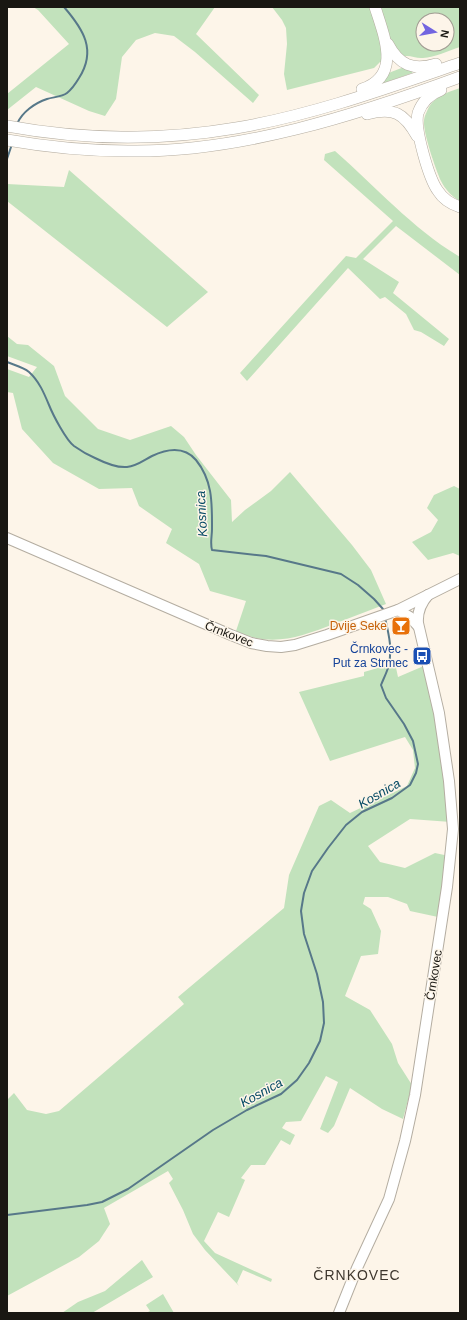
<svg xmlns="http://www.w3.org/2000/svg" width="467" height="1320" viewBox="0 0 467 1320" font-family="Helvetica,sans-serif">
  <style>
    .green { fill: #c2e2bc; fill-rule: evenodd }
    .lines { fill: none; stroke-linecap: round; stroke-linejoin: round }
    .stream { stroke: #577889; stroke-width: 2 }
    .secondary-casing { stroke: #b4ada1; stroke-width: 12 }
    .primary-casing { stroke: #b4ada1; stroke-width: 12 }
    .secondary { stroke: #fff; stroke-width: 10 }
    .primary { stroke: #fff; stroke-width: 11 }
    .labels { text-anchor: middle; stroke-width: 3; stroke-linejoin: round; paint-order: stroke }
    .food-label { font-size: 12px; fill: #c56008; stroke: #fdf5e9; text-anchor: end }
    .street-label { font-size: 12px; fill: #191712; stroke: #fdf5e9 }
    .transit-label { font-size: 12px; fill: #164399; stroke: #fdf5e9; text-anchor: end }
    .water-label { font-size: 13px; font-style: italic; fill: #044964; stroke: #fdf5e9 }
    .quarter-label { font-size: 14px; letter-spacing: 1px; fill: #3e372e; stroke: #fdf5e9 }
  </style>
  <rect width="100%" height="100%" fill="#fdf5e9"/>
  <g class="green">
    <path d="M33,7H215L196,34L259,95L253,103L195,52L174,36L155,33L136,40L122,57L116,99L105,116L89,111L36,87L7,110V94L69,44L38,10Z"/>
    <path d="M272,7H370L380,35L384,63L380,62L374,68L287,90L284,74L287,44L286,28L282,20Z"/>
    <path d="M379,7H460V47C448,51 435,57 423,58C415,59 407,53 401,58L390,43ZM423,20H447V44H423Z"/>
    <path d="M404,67L414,70L412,73L384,83H382L386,74Z"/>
    <path d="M460,88V201C452,197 445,189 441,181C436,170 423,133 424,121C424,117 427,111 429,107C435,96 449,92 460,88Z"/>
    <path d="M335,151C376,187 413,229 460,257V275L396,226L363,259L399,282L393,293L449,339L444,346L421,332L414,330L406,314L385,297L380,299L348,268L247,381L240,373L346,256L356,258L393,221L324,160L325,154Z"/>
    <path d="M69,170L208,292L167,327L7,201V184L64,187Z"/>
    <path d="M7,336L17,344L28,345L54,366L65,396L98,429L130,440L171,426L184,437L196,455L231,500L232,522L245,510L271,491L290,472L352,545L371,570L386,604C369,611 351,617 334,624C300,637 271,648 236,631L246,601L210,591L199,564L166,543L172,529L139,506L132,488L99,489L53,463L22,429L13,393L7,392V369L29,377L37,367L7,356Z"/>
    <path d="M454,486L460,489V556L453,553L428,560L412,542L431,532L438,520L427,508L434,495Z"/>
    <path d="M395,663L398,677L426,665L435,715L451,822L410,819L368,846L380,862L405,868L435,853L449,856L438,917L410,911L407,904L388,897H365L363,904L371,909L381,931L378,954L361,956L345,996L370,1010L392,1044L398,1063L412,1085L403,1119L382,1109L350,1088L334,1126L328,1133L320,1129L338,1082L326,1076L301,1121L286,1122L282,1128L295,1135L290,1145L281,1140L265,1165H251L241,1178L245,1180L229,1217L218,1212L204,1241L215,1253L272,1279L271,1282L243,1270L237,1283L239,1286L205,1250L193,1234L183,1210L169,1183L173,1179L168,1171L104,1208L110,1224L99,1241L79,1257L7,1296V1100L14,1093L27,1110L46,1114L59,1111L184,1004L178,997L284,908L289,875L319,806L331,800L350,813L407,786L415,768L413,750L405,737L330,761L299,692L364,676V672Z"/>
    <path d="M142,1260L153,1277L92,1313H62L78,1302L105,1291Z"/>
    <path d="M163,1294L174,1313H146L150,1311L146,1305Z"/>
  </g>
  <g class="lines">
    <g class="stream">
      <path d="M17,124C22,112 35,103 47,99C53,97 62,97 67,93C72,89 76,83 79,78C97,50 83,29 64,7"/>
      <path d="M7,159L12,144"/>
      <path d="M7,362C14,365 23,367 29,372C39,381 44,393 49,405C53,415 66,440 74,446C81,451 88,455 95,458C105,463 116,468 127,467C137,466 144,460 152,456C167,449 184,446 196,460C213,481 212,504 212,529C212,536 210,543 212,550L266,556L341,574L358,585L374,599L383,609L384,612"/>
      <path d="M7,1215L87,1205L102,1202L128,1189L213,1130L247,1110L281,1094L297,1080L309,1063L320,1041L324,1023L323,1002L317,974L304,934L301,911L304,893L312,871L328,848L346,825L362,812L392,798L410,785L416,773L418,764L413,741L404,724L386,698L381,685C383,680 386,674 388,668C393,651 389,635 385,618"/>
    </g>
    <defs>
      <g id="secondary">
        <path d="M7,538L231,635L251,643L267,646L281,647L295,645L327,635L398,610L460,579"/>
        <path d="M398,610L410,617L418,626"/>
        <path d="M339,1313L357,1268L389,1199L405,1141L415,1095L447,887L453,829L449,781L439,713L418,623C417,611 421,603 428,595"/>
      </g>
      <g id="primary">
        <path d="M388,44C399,65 413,71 436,64"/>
        <path d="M362,89C402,76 384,36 375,7"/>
        <path d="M441,90C430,94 422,102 418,113C414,128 429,179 438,191C443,199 451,204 460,207"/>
        <path d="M367,114C394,107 404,113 417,136"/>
        <path d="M7,126C83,140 160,141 236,128C313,115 387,88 460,63"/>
        <path d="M7,140C47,147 87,151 128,151C238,153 357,115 460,77"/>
      </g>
    </defs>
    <use href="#secondary" class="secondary-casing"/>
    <use href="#primary" class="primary-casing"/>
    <use href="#secondary" class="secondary"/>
    <use href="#primary" class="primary"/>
  </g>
  <defs>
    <symbol id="bar-square" viewBox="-11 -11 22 22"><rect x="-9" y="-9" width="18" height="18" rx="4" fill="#e8710a" stroke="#fdf5e9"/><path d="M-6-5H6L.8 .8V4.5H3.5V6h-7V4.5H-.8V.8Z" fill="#fff"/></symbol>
    <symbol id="bus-square" viewBox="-11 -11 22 22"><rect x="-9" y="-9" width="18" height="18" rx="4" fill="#1a4fb4" stroke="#fdf5e9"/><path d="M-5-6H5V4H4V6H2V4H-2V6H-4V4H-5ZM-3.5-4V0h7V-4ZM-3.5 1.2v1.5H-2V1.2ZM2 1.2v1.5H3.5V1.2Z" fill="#fff"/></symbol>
  </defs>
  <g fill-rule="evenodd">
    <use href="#bar-square" x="390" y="615" width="22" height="22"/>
    <use href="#bus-square" x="411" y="645" width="22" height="22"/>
  </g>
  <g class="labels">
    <g class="food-label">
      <text x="387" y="630">Dvije Seke</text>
    </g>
    <g class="street-label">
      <text transform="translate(229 634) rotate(21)" y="4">Črnkovec</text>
      <text transform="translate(434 975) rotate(-81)" y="4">Črnkovec</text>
    </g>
    <g class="transit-label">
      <text x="408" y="653">Črnkovec -<tspan x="408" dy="14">Put za Strmec</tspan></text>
    </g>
    <g class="water-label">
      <text transform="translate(201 514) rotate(-93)" y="5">Kosnica</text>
      <text transform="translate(379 793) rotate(-30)" y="5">Kosnica</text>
      <text transform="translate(261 1092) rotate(-29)" y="5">Kosnica</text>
    </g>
    <g class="quarter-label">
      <text x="357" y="1280">ČRNKOVEC</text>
    </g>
  </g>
  <rect width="467" height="1320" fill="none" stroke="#191712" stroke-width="16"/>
  <g transform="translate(435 32) rotate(101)"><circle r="19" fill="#fdf5e9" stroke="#a29c93"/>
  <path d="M0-3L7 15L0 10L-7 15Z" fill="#7265e0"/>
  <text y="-6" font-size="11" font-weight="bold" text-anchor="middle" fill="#191712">N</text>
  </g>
</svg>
